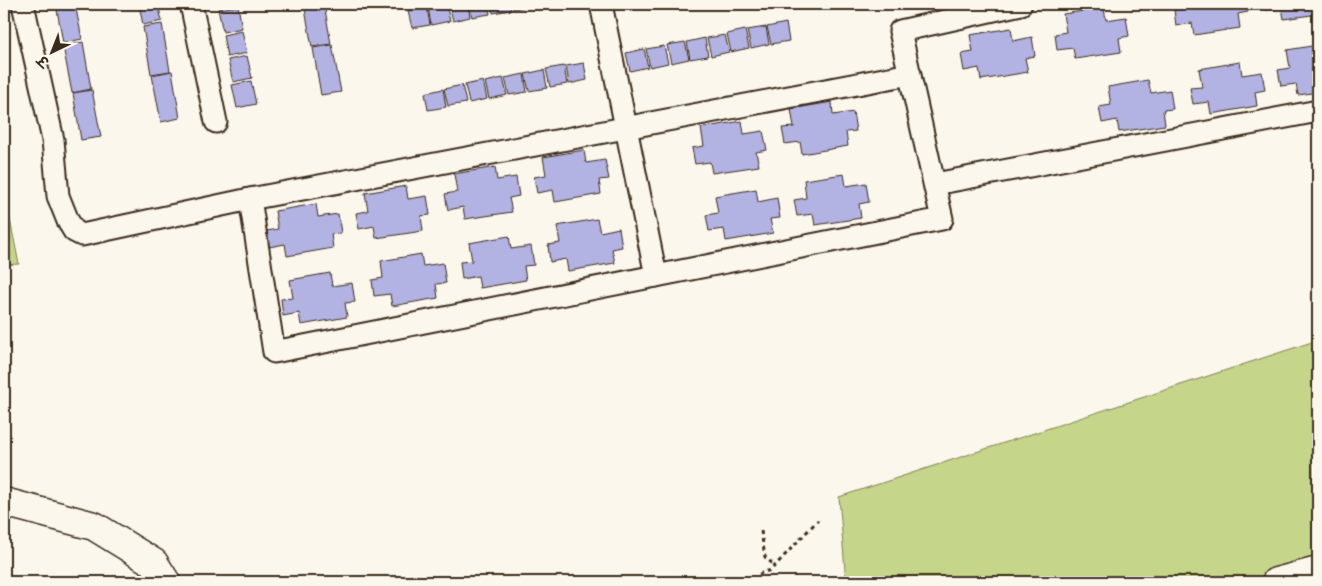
<svg xmlns="http://www.w3.org/2000/svg" width="1322" height="586" viewBox="0 0 1322 586" font-family="'Architects Daughter','Playpen Sans Deva',sans-serif">
  <style>
    .green { fill: #c5d589; stroke: #808054 }
    .building { fill: #b2b2e3; stroke: #3b2a1e }
    .lines { fill: none; stroke-linecap: round; stroke-linejoin: round }
    .street-casing { stroke: #3b2a1e; stroke-width: 25 }
    .secondary-casing { stroke: #3b2a1e; stroke-width: 31 }
    .path { stroke: #3b2a1e; stroke-width: 3; stroke-dasharray: 4 4; stroke-linecap: butt }
    .street { stroke: #fbf7ec; stroke-width: 21 }
    .secondary { stroke: #fbf7ec; stroke-width: 28 }
  </style>
  <rect width="100%" height="100%" fill="#fbf7ec"/>
  <filter id="ink" filterUnits="userSpaceOnUse"><feTurbulence type="fractalNoise" baseFrequency=".02" numOctaves="2"/><feDisplacementMap in="SourceGraphic" scale="10" xChannelSelector="R" yChannelSelector="G"/><feConvolveMatrix kernelMatrix="1 2 1 2 8 2 1 2 1" color-interpolation-filters="sRGB"/></filter>
  <g filter="url(#ink)">
    <g class="green">
      <path d="M4,190L19,264L4,265Z"/>
      <path d="M1318,340V582H846L839,497Z"/>
    </g>
    <g class="building">
      <path d="M56,4H75L82,39L63,43Z"/>
      <path d="M139,4H158L162,21L143,25Z"/>
      <path d="M304,4H324L331,44L312,47Z"/>
      <path d="M446,4L450,21L431,25L428,7Z"/>
      <path d="M449,4H468L470,17L453,21Z"/>
      <path d="M469,4H488L490,14L472,17Z"/>
      <path d="M491,4H509L511,10L493,13Z"/>
      <path d="M512,4H530L531,6L513,9Z"/>
      <path d="M1185,4H1247L1248,12L1238,14L1240,28L1194,35L1192,23L1176,26L1174,10L1186,8Z"/>
      <path d="M1265,4H1318V14L1284,19L1282,8L1266,10Z"/>
      <path d="M238,6L242,28L223,32L218,9Z"/>
      <path d="M427,7L430,25L412,28L408,11Z"/>
      <path d="M1104,8L1106,20L1126,17L1129,36L1119,38L1121,52L1075,59L1073,48L1057,50L1055,34L1066,32L1063,14Z"/>
      <path d="M786,23L789,41L771,44L767,27Z"/>
      <path d="M162,24L170,71L151,74L143,27Z"/>
      <path d="M766,27L769,44L751,48L747,30Z"/>
      <path d="M1011,28L1013,41L1032,37L1035,56L1025,58L1028,72L981,80L979,68L964,71L961,54L973,52L970,35Z"/>
      <path d="M745,30L749,48L731,52L727,34Z"/>
      <path d="M242,31L247,53L227,57L223,35Z"/>
      <path d="M725,35L729,52L711,56L707,38Z"/>
      <path d="M705,38L708,56L690,59L687,42Z"/>
      <path d="M83,42L91,89L72,93L63,46Z"/>
      <path d="M685,42L689,59L671,63L667,45Z"/>
      <path d="M332,45L341,92L321,95L313,48Z"/>
      <path d="M1318,45V92L1298,95L1296,84L1281,86L1278,70L1290,68L1287,50Z"/>
      <path d="M664,46L668,63L650,67L646,49Z"/>
      <path d="M644,49L648,67L630,71L626,53Z"/>
      <path d="M247,56L252,78L233,82L228,60Z"/>
      <path d="M1240,62L1242,75L1262,72L1265,90L1255,92L1257,106L1211,114L1209,102L1193,104L1190,88L1202,87L1199,69Z"/>
      <path d="M584,63L587,80L569,84L566,66Z"/>
      <path d="M564,66L567,84L550,87L546,69Z"/>
      <path d="M544,70L547,88L529,91L525,74Z"/>
      <path d="M172,71L180,118L161,122L152,75Z"/>
      <path d="M524,74L527,92L509,95L505,78Z"/>
      <path d="M503,78L507,95L489,99L485,82Z"/>
      <path d="M1148,80L1151,93L1170,90L1173,109L1163,110L1165,125L1119,132L1117,120L1102,123L1099,107L1111,105L1108,87Z"/>
      <path d="M251,81L256,104L237,108L232,85Z"/>
      <path d="M483,81L487,99L469,103L465,85Z"/>
      <path d="M462,85L466,103L448,106L444,89Z"/>
      <path d="M443,89L446,107L428,110L425,93Z"/>
      <path d="M92,90L101,137L81,140L73,93Z"/>
      <path d="M832,102L833,115L853,112L856,131L846,132L848,146L802,154L800,142L785,144L782,128L794,127L791,109Z"/>
      <path d="M742,121L744,134L763,131L767,150L756,152L759,166L712,173L710,162L695,164L692,148L704,146L701,128Z"/>
      <path d="M584,150L586,163L605,160L609,179L599,180L601,194L555,202L553,190L537,193L534,177L546,175L543,157Z"/>
      <path d="M495,167L497,180L516,177L519,196L509,198L512,212L465,219L463,207L448,210L445,194L457,192L454,174Z"/>
      <path d="M844,174L846,186L866,183L869,202L859,204L861,218L815,225L813,214L797,216L794,200L806,198L804,180Z"/>
      <path d="M406,186L408,199L427,196L430,215L421,216L423,231L376,238L374,226L359,229L356,213L368,211L365,193Z"/>
      <path d="M756,189L758,202L777,198L780,218L770,219L773,233L726,241L724,229L709,231L706,215L718,213L715,196Z"/>
      <path d="M316,204L318,217L338,214L341,233L331,234L333,248L287,256L285,244L269,247L267,231L278,229L275,211Z"/>
      <path d="M597,219L600,232L619,228L622,247L612,249L615,263L568,271L566,259L550,262L548,245L560,243L557,226Z"/>
      <path d="M509,236L511,249L531,246L534,265L524,266L526,280L480,288L478,276L462,279L460,262L472,261L469,243Z"/>
      <path d="M421,254L423,266L443,263L446,283L436,284L438,298L392,306L390,294L374,296L372,280L383,278L381,261Z"/>
      <path d="M330,273L332,286L352,283L355,302L345,303L347,317L301,325L299,313L283,316L281,299L293,298L290,280Z"/>
    </g>
    <g class="lines">
      <defs>
        <g id="street">
          <path d="M23,4L53,140L58,196L68,221L74,231L82,235L250,199L910,74"/>
          <path d="M191,4L216,122"/>
          <path d="M601,4L656,276"/>
          <path d="M935,184L1318,111"/>
          <path d="M250,199L274,352L942,219L900,31L1021,4"/>
        </g>
        <g id="secondary">
          <path d="M4,502L94,526L154,563L166,582"/>
          <path d="M1276,582L1318,571"/>
        </g>
      </defs>
      <use href="#street" class="street-casing"/>
      <use href="#secondary" class="secondary-casing"/>
      <g class="path">
        <path d="M761,531L765,557L774,565"/>
        <path d="M755,582L761,573L771,570L818,520"/>
      </g>
      <use href="#street" class="street"/>
      <use href="#secondary" class="secondary"/>
    </g>
  </g>
  <rect width="1322" height="586" fill="none" stroke="#fbf7ec" stroke-width="20"/>
  <rect x="10" y="10" width="1302" height="566" fill="none" stroke="#3b2a1e" stroke-width="2" filter="url(#ink)"/>
  <g transform="translate(52 52) rotate(223)" stroke="#fbf7ec" stroke-width="4" paint-order="stroke">
  <path d="M0-4L9 19L0 12L-9 19Z" fill="#3b2a1e"/>
  <text y="-8" font-size="14" font-weight="bold" text-anchor="middle" fill="#3b2a1e">उ</text>
  </g>
</svg>
